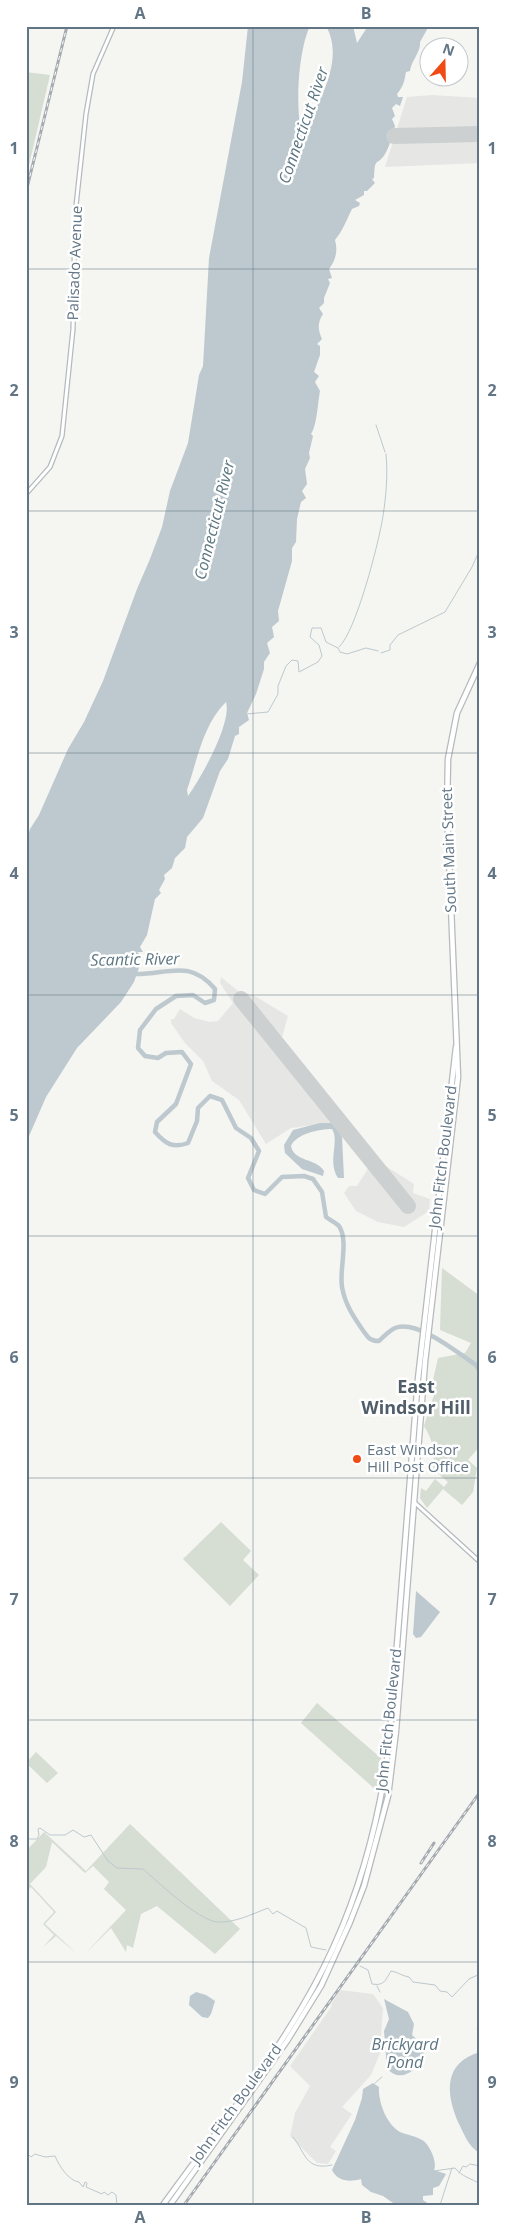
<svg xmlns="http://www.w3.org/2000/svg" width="506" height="2231" viewBox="0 0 506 2231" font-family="'Open Sans',sans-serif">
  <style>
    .built { fill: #e6e7e5 }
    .green { fill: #d6ddd2 }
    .water { fill: #bdc9ce; fill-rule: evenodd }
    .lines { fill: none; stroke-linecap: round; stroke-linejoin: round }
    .stream { stroke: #bdc9ce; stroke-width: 1 }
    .river { stroke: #bdc9ce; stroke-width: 4.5 }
    .runway { stroke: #ccd0d0; stroke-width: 16 }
    .secondary-casing { stroke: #b4babe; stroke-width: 5.5 }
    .trunk-casing { stroke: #b6babd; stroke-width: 7 }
    .secondary { stroke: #fff; stroke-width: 3 }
    .trunk { stroke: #fff; stroke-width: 4.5 }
    .rail-casing { stroke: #a4aab0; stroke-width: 3 }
    .rail { stroke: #fff; stroke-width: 1; stroke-dasharray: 4; stroke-linecap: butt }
    .grid { fill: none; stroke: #627585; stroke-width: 1; stroke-opacity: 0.55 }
    .poi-dot { fill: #f14b15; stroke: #fff; stroke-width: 2 }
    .labels { text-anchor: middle; stroke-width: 5; stroke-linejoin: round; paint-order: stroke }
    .street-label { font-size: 15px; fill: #627585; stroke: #fff }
    .poi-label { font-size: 15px; fill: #627585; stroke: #fff; text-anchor: start }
    .water-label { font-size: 16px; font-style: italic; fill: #5d7782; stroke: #fff }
    .quarter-label { font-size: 18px; font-weight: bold; fill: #505e69; stroke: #fff }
    .neatline { fill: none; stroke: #627585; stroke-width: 2 }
    .grid-label { font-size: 16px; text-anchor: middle; font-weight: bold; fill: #627585 }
  </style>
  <rect width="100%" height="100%" fill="#f5f5f1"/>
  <g class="built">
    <path d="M432,95L480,98V163L385,167L407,97Z"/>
    <path d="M221,977L238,991L253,995L288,1016L281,1041L384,1165L414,1184L413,1193L430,1199L429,1211L404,1227L378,1222L356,1211L344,1193L349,1186H357L369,1167L336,1122L291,1128L266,1144L239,1100L212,1081L203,1061L185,1043L171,1023V1019H174L180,1009L194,1018L210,1022L218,1021L233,1003L220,983Z"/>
    <path d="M340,1990L373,1994L383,2008L380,2053L371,2075L342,2107L352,2114L330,2147L336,2151L328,2164L317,2163L290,2136L295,2113L310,2086L290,2066L332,2006L331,2005Z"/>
  </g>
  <g class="green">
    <path d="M26,72L50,75L26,178Z"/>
    <path d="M442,1268L480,1296V1446L468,1460L477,1468L473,1492L462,1505L443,1489L427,1508L420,1498L421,1488L426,1491L435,1479L444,1487L448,1482L433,1469C435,1452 433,1440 424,1426L434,1395L430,1393L438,1358L465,1353L471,1343L440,1330Z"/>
    <path d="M221,1522L251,1551L243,1560L259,1575L230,1606L183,1559Z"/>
    <path d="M317,1703L382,1759L377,1791L301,1723Z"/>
    <path d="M36,1752L58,1773L47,1783L26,1763Z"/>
    <path d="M130,1824L240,1929L215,1954L157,1906L141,1914L133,1948L127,1945L126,1952L111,1928L84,1955L126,1910L104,1889L109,1882L93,1866L85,1873L52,1842L46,1867L30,1884L56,1912L45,1924L77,1954L56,1936L43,1947L54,1935L43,1924L54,1912L31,1887L26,1892V1851L44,1832L86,1871Z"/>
  </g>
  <g class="water">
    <path d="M248,26H310C298,51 295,109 302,135C317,105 346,61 326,26H353L357,43L368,26H429L420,42C421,52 411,61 410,71L406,72C404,82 404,85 397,94L398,97H403L400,106L396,104L392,108L395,116L392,119L395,126C392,135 390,146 385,154C377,167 375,155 374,178L372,179L375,183L367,191H364V195L355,200L360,203L359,206L352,209C346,221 343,230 335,240C338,250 336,260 329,269L332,278L328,279L330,283L324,298V303L319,308L323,314C317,323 318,330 322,339L317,344L320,346V355L314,372L319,376L315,382L320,391C318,401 317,426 311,434L313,436L309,453L310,458L305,469L307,484L302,491L306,498L301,502L297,519L296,542L292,548V561L278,611L279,621L272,627L274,637L267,643L270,653L264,662V669L256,694L247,713L249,720L239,727V734L235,736L228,759L220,771L203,818L187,837L185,848L175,858L172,868L164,875L165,879L159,890L161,893L155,899L147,935L140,947L143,952H137L143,956L135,958L140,965L134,982L121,1002L77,1048L46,1097L26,1143V842L30,829L39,815L68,749L84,722L103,681L137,589L150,559L162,527L170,491L188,443L199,375L203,366L209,258L242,82ZM226,702C232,723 201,778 188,796L187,790C197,761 203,724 226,702Z"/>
    <path d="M320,1123H333L342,1137L344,1178H338C327,1160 340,1142 332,1129C319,1129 296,1134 291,1146C294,1162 316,1158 324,1171L323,1176L302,1169L285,1153L284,1145L293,1130Z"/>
    <path d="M416,1591L440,1612L421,1637L416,1638L413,1634Z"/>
    <path d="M196,1992L206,1995L215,2001L211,2014L208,2018L202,2017L189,2005L190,1996Z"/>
    <path d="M384,1999L408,2012L414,2024L412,2035L425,2047C425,2065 401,2087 387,2068L384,2031L389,2019Z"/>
    <path d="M480,2052V2153C468,2147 464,2133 458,2122C446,2093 443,2063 480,2052Z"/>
    <path d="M373,2083L379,2087C378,2101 386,2124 400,2132C407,2135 416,2136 422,2140C429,2143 438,2163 434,2170L446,2174L439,2186L433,2188V2195L423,2196V2200L430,2205H396L383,2196L371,2192L362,2185L361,2179C350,2182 338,2182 332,2170L355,2120L362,2098L363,2089Z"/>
  </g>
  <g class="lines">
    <g class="stream">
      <path d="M376,425L385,452"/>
      <path d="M339,647C356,632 379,542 383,516C386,497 388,474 386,454"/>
      <path d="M381,653L390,650V645L398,635L445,612L472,567L480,549"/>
      <path d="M246,714L268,712L278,694V686L286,666L292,660L298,661L299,672L318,662L322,656L319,645L310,637L312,628H321L326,642L338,648L340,652L347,654L366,648L378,651"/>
      <path d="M26,1839H37L39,1835L38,1829L40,1828L50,1835H65L73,1830L84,1837L91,1835L108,1861L117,1868L143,1869C158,1882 198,1920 217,1922C235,1923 252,1914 268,1908L273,1914L277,1911L306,1928L311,1947L326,1950"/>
      <path d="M360,1966L368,1970L372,1984C384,1986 385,1981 391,1971C398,1972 402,1976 409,1977L413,1982L435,1985L440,1991L447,1992L452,1997L469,1979L480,1974"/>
      <path d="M377,1986L380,1992"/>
      <path d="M477,2029L480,2030"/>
      <path d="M375,2083L382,2077"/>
      <path d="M293,2137C306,2153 305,2171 332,2165"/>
      <path d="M26,2156L28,2154L31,2157L35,2154L45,2157L55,2156C59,2166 69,2181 79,2182L83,2187L85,2182L87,2183L86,2187L102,2194L104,2192L108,2195L112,2192L116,2195L117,2205"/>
      <path d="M434,2171L455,2168C462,2177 471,2178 480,2184"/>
      <path d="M459,2173L463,2166L466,2167L470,2164L480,2166"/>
      <path d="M440,2205L452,2168"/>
    </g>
    <path class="river" d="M134,974C167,975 189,958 215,989L214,1000L205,1003L193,995L176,996L156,1009L140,1030L138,1048L145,1056L158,1058L166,1053L182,1052L191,1064L176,1104L157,1122L155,1132C165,1143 172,1149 188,1143L197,1121L198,1108L210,1096L222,1100L236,1128L251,1138L259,1151L248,1178L254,1190L265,1194L282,1177L304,1176L313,1179L322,1192L326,1217C330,1220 336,1223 339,1226C349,1241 339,1269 342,1287C345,1304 353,1316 362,1329C368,1337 369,1341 379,1341C384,1336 389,1331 395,1328C417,1319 458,1353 476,1365L480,1372"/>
    <g class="runway">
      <path d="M394,136L480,134"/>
      <path d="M241,999L408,1206"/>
    </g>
    <defs>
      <g id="secondary">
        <path d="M26,494L50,467L62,436L73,329L75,215L86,114L93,74L114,26"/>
        <path d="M414,1502L480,1562"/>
      </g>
      <g id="trunk">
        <path d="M163,2205C222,2123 293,2038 334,1946C363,1882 380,1815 389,1746L418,1379L456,1047"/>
        <path d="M170,2205L287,2041L321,1986L350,1922L364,1886L388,1796L396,1731L425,1362L458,1077L447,808L448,759L457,713L480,663"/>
      </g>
    </defs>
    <use href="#secondary" class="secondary-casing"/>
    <use href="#trunk" class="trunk-casing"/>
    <use href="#secondary" class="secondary"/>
    <use href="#trunk" class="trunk"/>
    <defs>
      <g id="rail">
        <path d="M26,192L67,26"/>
        <path d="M421,1863L434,1843"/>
        <path d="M184,2205L480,1792"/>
      </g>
    </defs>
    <use href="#rail" class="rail-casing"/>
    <use href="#rail" class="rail"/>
  </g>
  <path class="grid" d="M253,26V2205M26,269H480M26,511H480M26,753H480M26,995H480M26,1236H480M26,1478H480M26,1720H480M26,1962H480"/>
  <circle class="poi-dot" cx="357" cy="1459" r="5"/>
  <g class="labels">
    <g class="street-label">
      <text transform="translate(75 263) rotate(-88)" y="5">Palisado Avenue</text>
      <text transform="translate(449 850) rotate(-92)" y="5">South Main Street</text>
      <text transform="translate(443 1157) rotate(-83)" y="5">John Fitch Boulevard</text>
      <text transform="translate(389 1720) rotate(-84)" y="5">John Fitch Boulevard</text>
      <text transform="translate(236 2104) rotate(-54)" y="5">John Fitch Boulevard</text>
    </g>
    <g class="poi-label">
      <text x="367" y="1455">East Windsor<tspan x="367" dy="17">Hill Post Office</tspan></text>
    </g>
    <g class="water-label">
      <text transform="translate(303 125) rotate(-71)" y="6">Connecticut River</text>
      <text transform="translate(214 520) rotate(-76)" y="6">Connecticut River</text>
      <text transform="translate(135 959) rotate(-1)" y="6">Scantic River</text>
      <text x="405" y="2050">Brickyard<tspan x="405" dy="18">Pond</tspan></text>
    </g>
    <g class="quarter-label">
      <text x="416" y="1393">East<tspan x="416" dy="21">Windsor Hill</tspan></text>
    </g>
  </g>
  <rect width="506" height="2231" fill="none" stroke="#ffffff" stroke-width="55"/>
  <g transform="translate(444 62) rotate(20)"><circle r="24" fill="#ffffff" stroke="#c0c8ce"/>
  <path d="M0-4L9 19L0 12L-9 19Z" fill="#f14b15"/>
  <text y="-8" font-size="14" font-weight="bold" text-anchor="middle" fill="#627585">N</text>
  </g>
  <rect x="28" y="28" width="450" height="2176" class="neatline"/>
  <g class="grid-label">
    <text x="140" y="19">A</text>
    <text x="366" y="19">B</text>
    <text x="14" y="154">1</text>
    <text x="492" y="154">1</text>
    <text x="14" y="396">2</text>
    <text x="492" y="396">2</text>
    <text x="14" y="638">3</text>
    <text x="492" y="638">3</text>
    <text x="14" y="879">4</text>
    <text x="492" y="879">4</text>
    <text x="14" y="1121">5</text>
    <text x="492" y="1121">5</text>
    <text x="14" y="1363">6</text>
    <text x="492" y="1363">6</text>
    <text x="14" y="1605">7</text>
    <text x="492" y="1605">7</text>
    <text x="14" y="1847">8</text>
    <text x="492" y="1847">8</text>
    <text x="14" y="2088">9</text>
    <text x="492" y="2088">9</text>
    <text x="140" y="2223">A</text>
    <text x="366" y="2223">B</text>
  </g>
</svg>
